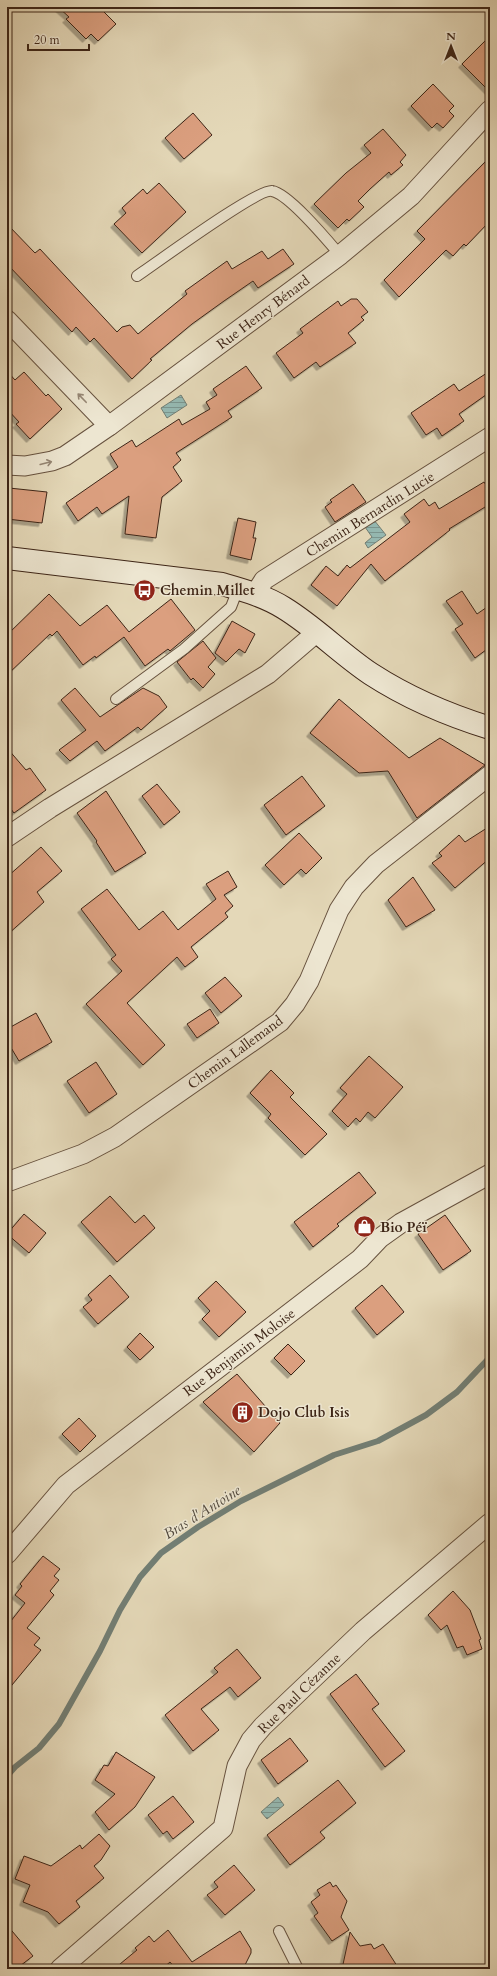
<svg xmlns="http://www.w3.org/2000/svg" width="497" height="1976" viewBox="0 0 497 1976" font-family="Cardo,serif">
  <style>
    .water { fill: url(#water-rules); stroke: #727e74 }
    .lines { fill: none; stroke-linecap: round; stroke-linejoin: round }
    .stream { stroke: #727e74; stroke-width: 6 }
    .building { fill: #db9f7f; stroke: #3d2517; filter: url(#shadow) }
    .lane-casing { stroke: #67523f; stroke-width: 12 }
    .street-casing { stroke: #67523f; stroke-width: 21 }
    .secondary-casing { stroke: #3d2517; stroke-width: 24 }
    .lane { stroke: #ede6d1; stroke-width: 10 }
    .street { stroke: #ede6d1; stroke-width: 19 }
    .secondary { stroke: #ede6d1; stroke-width: 22 }
    .oneway { stroke: #958674 }
    .labels { text-anchor: middle; stroke-width: 3; stroke-linejoin: round; paint-order: stroke }
    .street-label { font-size: 14px; fill: #3d2517; stroke: #ede6d1 }
    .poi-label { font-size: 14px; font-weight: bold; fill: #3d2517; stroke: #ede6d1; text-anchor: start }
    .water-label { font-size: 15px; font-style: italic; fill: #534a3e; stroke: #ede6d1 }
  </style>
  <defs>
    <pattern id="water-rules" width="6" height="5" patternUnits="userSpaceOnUse"><rect width="6" height="5" fill="#95b9b2"/><path d="M0 2.5h6" fill="none" stroke="#7b9690"/></pattern>
    <filter id="shadow"><feDropShadow dx="-3.5" dy="3.5" stdDeviation="0" flood-color="#0004"/></filter>
  </defs>
  <rect width="100%" height="100%" fill="#e4d8b8"/>
  <filter id="stains"><feTurbulence type="fractalNoise" baseFrequency=".005" numOctaves="4"/><feColorMatrix values="0 0 0 0 .2 0 0 0 0 .09 0 0 0 0 .02 0 0 0 .5 -.17"/></filter>
  <radialGradient id="worn" r=".72"><stop offset=".6" stop-color="#630" stop-opacity="0"/><stop offset="1" stop-color="#630" stop-opacity=".3"/></radialGradient>
  <g class="water">
    <path d="M181,395L187,405L167,418L161,408Z"/>
    <path d="M374,520L386,535L368,548L365,543L372,537L365,527Z"/>
    <path d="M278,1797L284,1805L267,1819L261,1812Z"/>
  </g>
  <g class="lines">
    <path class="stream" d="M7,1776L15,1767L39,1748L59,1724L100,1651L120,1610L140,1577L161,1553L198,1527L241,1501L334,1455L378,1441L426,1415L457,1392L490,1357"/>
  </g>
  <g class="building">
    <path d="M58,7H99L116,24L98,41L91,34L86,39L66,19L69,17Z"/>
    <path d="M490,36V92L462,64Z"/>
    <path d="M433,84L454,106L449,111L454,116L443,128L437,123L432,128L411,106Z"/>
    <path d="M193,113L212,135L184,159L165,138Z"/>
    <path d="M383,129L406,155L400,162L403,165L391,175L389,172L370,189L358,201L364,207L349,221L347,219L338,228L314,204L346,173L371,153L364,145Z"/>
    <path d="M490,157V221L466,246L464,244L453,256L446,250L399,297L384,280L425,239L417,231Z"/>
    <path d="M159,183L186,212L142,253L114,224L126,213L122,208L143,189L147,194Z"/>
    <path d="M7,224L35,253L40,249L117,332L122,327L130,325L138,334L187,294L185,291L227,261L232,269L262,251L268,259L283,249L294,264L258,288L253,281L224,301L192,324L150,359L152,360L132,379L94,338L90,342L76,327L72,332L7,264Z"/>
    <path d="M351,299H357L368,312L361,317L364,320L348,333L356,343L320,367L316,362L294,378L276,353L303,333L300,329L338,301L341,306Z"/>
    <path d="M246,366L262,388L228,411L232,417L176,453L181,460L173,467L182,481L162,497L156,538L125,534L129,496L102,514L97,507L78,521L66,503L118,467L110,454L132,440L136,447L179,419L182,425L210,409L206,402L217,395L213,389Z"/>
    <path d="M7,371L15,380L24,372L46,396L48,394L62,409L30,439L16,424L19,422L7,409Z"/>
    <path d="M490,371V392L459,414L464,421L442,436L437,428L426,435L411,413L454,384L459,391Z"/>
    <path d="M484,482L490,491V504L449,529L450,530L385,581L371,564L337,606L311,585L326,566L338,576L347,565L350,568L410,522L404,514L424,499L429,506L435,502L439,509Z"/>
    <path d="M353,484L366,502L335,522L325,507L332,502L330,500Z"/>
    <path d="M9,488L47,492L42,523L7,519Z"/>
    <path d="M238,518L256,522L253,538H256L251,560L230,555Z"/>
    <path d="M462,591L477,614L490,605V647L475,658L455,629L463,624L446,601Z"/>
    <path d="M49,594L80,626L107,605L129,632L171,599L195,630L170,651L168,649L145,666L124,637L96,658L95,656L83,665L57,631L52,636L50,634L7,675V635Z"/>
    <path d="M232,621L255,634L245,653L239,649L226,662L215,653Z"/>
    <path d="M203,641L216,658L208,667L215,674L203,688L193,678L191,680L177,662Z"/>
    <path d="M75,688L100,717L143,688L159,696L167,707L141,730L138,727L105,751L97,741L70,761L59,750L86,730L61,700Z"/>
    <path d="M339,699L409,758L440,738L485,765L417,818L388,771L359,773L310,733Z"/>
    <path d="M7,748L26,770L30,768L46,790L14,813L7,804Z"/>
    <path d="M302,776L325,806L286,835L264,805Z"/>
    <path d="M157,784L180,812L164,825L142,796Z"/>
    <path d="M106,791L146,853L115,872L96,842L97,841L77,813Z"/>
    <path d="M490,826V858L455,888L432,863L442,856L439,853L459,835L465,842Z"/>
    <path d="M299,833L322,858L306,874L301,869L284,885L265,865Z"/>
    <path d="M41,847L62,871L37,892L44,902L7,935V877Z"/>
    <path d="M228,871L237,887L224,895L233,906L225,913L228,917L191,947L198,957L185,967L177,957L127,1003L165,1045L143,1065L86,1004L122,971L111,959L116,955L81,909L107,889L139,930L163,911L178,930L216,899L206,884Z"/>
    <path d="M413,877L435,910L406,927L388,900Z"/>
    <path d="M225,977L242,996L221,1013L205,993Z"/>
    <path d="M210,1009L219,1023L197,1038L187,1024Z"/>
    <path d="M36,1013L52,1042L19,1061L7,1041V1029Z"/>
    <path d="M369,1056L403,1087L375,1118L368,1112L360,1122L356,1118L348,1127L332,1111L347,1094L340,1088Z"/>
    <path d="M96,1062L117,1094L89,1113L67,1081Z"/>
    <path d="M271,1070L294,1093L290,1097L327,1134L305,1155L268,1118L271,1114L250,1093Z"/>
    <path d="M359,1172L376,1193L337,1224L339,1226L313,1247L294,1222Z"/>
    <path d="M110,1196L135,1223L144,1215L155,1228L117,1262L81,1222Z"/>
    <path d="M24,1214L46,1233L29,1253L7,1234Z"/>
    <path d="M445,1215L471,1251L443,1270L418,1234Z"/>
    <path d="M110,1275L129,1297L98,1324L83,1307L92,1300L88,1295Z"/>
    <path d="M216,1281L246,1312L219,1337L202,1319L210,1311L198,1298Z"/>
    <path d="M382,1285L404,1312L377,1335L355,1308Z"/>
    <path d="M140,1333L154,1347L140,1360L127,1347Z"/>
    <path d="M288,1344L305,1361L291,1375L274,1358Z"/>
    <path d="M237,1374L280,1423L254,1452L203,1402Z"/>
    <path d="M79,1418L96,1436L80,1452L62,1434Z"/>
    <path d="M43,1556L60,1569L54,1576L59,1580L50,1591L54,1595L27,1628L40,1638L34,1645L41,1650L7,1691V1626L25,1603L15,1595L22,1586L20,1584Z"/>
    <path d="M453,1591L470,1610L481,1639L479,1640L482,1649L467,1655L463,1646L457,1648L447,1625L441,1630L428,1615Z"/>
    <path d="M237,1649L261,1678L238,1697L230,1687L201,1709L219,1730L193,1751L165,1715L218,1672L214,1668Z"/>
    <path d="M356,1674L379,1704L372,1709L405,1751L385,1767L330,1694Z"/>
    <path d="M290,1738L308,1761L278,1784L261,1760Z"/>
    <path d="M116,1752L155,1777L135,1807L109,1830L95,1812L115,1794L95,1780L104,1765L108,1766Z"/>
    <path d="M338,1780L356,1803L320,1832L325,1838L290,1865L267,1835Z"/>
    <path d="M173,1796L194,1822L173,1839L167,1831L163,1834L148,1815Z"/>
    <path d="M99,1834L110,1846L101,1860L94,1866L104,1878L76,1901L80,1907L59,1924L48,1912L23,1902L30,1885L15,1879L24,1856L51,1866L80,1845L82,1849Z"/>
    <path d="M234,1865L255,1890L225,1915L207,1895L218,1887L214,1882Z"/>
    <path d="M330,1882L333,1887L336,1885L347,1901L341,1917L349,1930L332,1941L314,1916L318,1913L311,1902L320,1895L317,1890Z"/>
    <path d="M7,1925L33,1956L16,1969H7Z"/>
    <path d="M168,1930L192,1962L240,1931L251,1949V1953L243,1969H176L170,1962L162,1969H114L137,1950L135,1948L149,1936L154,1942Z"/>
    <path d="M350,1932L360,1946L371,1944L374,1949L383,1944L399,1969H342Z"/>
  </g>
  <g class="lines">
    <defs>
      <g id="lane">
        <path d="M137,276C155,264 258,188 272,191C289,194 328,241 340,255"/>
        <path d="M116,699L184,649L231,607L238,589"/>
        <path d="M279,1931L298,1969"/>
      </g>
      <g id="street">
        <path d="M7,320L109,426"/>
        <path d="M7,465L25,466L52,461L65,456L109,426L340,255L411,196L490,110"/>
        <path d="M255,594L264,580L490,437"/>
        <path d="M7,837L50,808L268,674L317,632"/>
        <path d="M7,1182L83,1154L115,1137L280,1022L295,1004L309,981L339,910L354,887L376,864L490,775"/>
        <path d="M7,1554L66,1485L360,1259L380,1238L401,1223L490,1174"/>
        <path d="M60,1969L223,1828L237,1766L251,1740L263,1726L363,1631L490,1523"/>
      </g>
      <path id="secondary" d="M7,558L222,584C243,590 265,596 284,608C315,627 341,654 371,674C408,698 448,715 490,728"/>
    </defs>
    <use href="#lane" class="lane-casing"/>
    <use href="#street" class="street-casing"/>
    <use href="#secondary" class="secondary-casing"/>
    <use href="#lane" class="lane"/>
    <use href="#street" class="street"/>
    <use href="#secondary" class="secondary"/>
  </g>
  <defs><path id="oneway-shaft" d="M-6 0H5M1.5-3L5.5 0L1.5 3" fill="none" stroke-width="1.6" stroke-linecap="round" stroke-linejoin="round"/></defs>
  <g class="oneway">
    <use href="#oneway-shaft" transform="translate(82 398) rotate(-134)"/>
    <use href="#oneway-shaft" transform="translate(46 463) rotate(-14)"/>
  </g>
  <defs>
    <symbol id="bus-disc" viewBox="-11 -11 22 22"><circle r="9.5" fill="#8f2418" stroke="#ede6d1"/><path d="M-5-6H5V4H4V6H2V4H-2V6H-4V4H-5ZM-3.5-4V0h7V-4ZM-3.5 1.2v1.5H-2V1.2ZM2 1.2v1.5H3.5V1.2Z" fill="#fff"/></symbol>
    <symbol id="shop-disc" viewBox="-11 -11 22 22"><circle r="9.5" fill="#8f2418" stroke="#ede6d1"/><path d="M-5-2.5h2.3a2.7 3.5 0 0 1 5.4 0H5L5.5 6h-11ZM-1.5-2.5h3a1.5 2.3 0 0 0-3 0Z" fill="#fff"/></symbol>
    <symbol id="building-disc" viewBox="-11 -11 22 22"><circle r="9.5" fill="#8f2418" stroke="#ede6d1"/><path d="M-4-6H4V6H1V3H-1V6H-4ZM-2.5-4.3h1.7v1.8h-1.7ZM.8-4.3h1.7v1.8H.8ZM-2.5-1h1.7V.8h-1.7ZM.8-1h1.7V.8H.8Z" fill="#fff"/></symbol>
  </defs>
  <g fill-rule="evenodd">
    <use href="#bus-disc" x="132" y="578" width="25" height="25"/>
    <use href="#shop-disc" x="352" y="1214" width="25" height="25"/>
    <use href="#building-disc" x="230" y="1400" width="25" height="25"/>
  </g>
  <g class="labels">
    <g class="street-label">
      <text transform="translate(263 312) rotate(-37)" y="5">Rue Henry Bénard</text>
      <text transform="translate(370 514) rotate(-32)" y="5">Chemin Bernardin Lucie</text>
      <text transform="translate(235 1052) rotate(-36)" y="5">Chemin Lallemand</text>
      <text transform="translate(239 1352) rotate(-37)" y="5">Rue Benjamin Moloise</text>
      <text transform="translate(299 1693) rotate(-44)" y="5">Rue Paul Cézanne</text>
    </g>
    <g class="poi-label">
      <text x="160" y="595">Chemin Millet</text>
      <text x="380" y="1232">Bio Péï</text>
      <text x="258" y="1417">Dojo Club Isis</text>
    </g>
    <g class="water-label">
      <text transform="translate(202 1512) rotate(-32)" y="5">Bras d'Antoine</text>
    </g>
  </g>
  <rect width="497" height="1976" fill="none" stroke="#e4d8b8" stroke-width="24"/>
  <rect x="8" y="8" width="481" height="1960" fill="none" stroke="#3d2517" stroke-width="2"/>
  <rect x="12" y="12" width="473" height="1952" fill="none" stroke="#3d2517"/>
  <g transform="translate(451 46)" stroke="#ede6d1" stroke-width="3" paint-order="stroke">
  <path d="M0-3L7 15L0 10L-7 15Z" fill="#3d2517"/>
  <text y="-6" font-size="11" font-weight="bold" text-anchor="middle" fill="#3d2517">N</text>
  </g>
  <path d="M28 44v6h61v-6" fill="none" stroke="#3d2517" stroke-width="2"/>
  <text x="34" y="44" font-size="12" fill="#3d2517" stroke="#ede6d1" stroke-width="3" paint-order="stroke">20 m</text>
  <rect width="100%" height="100%" filter="url(#stains)"/>
  <rect width="100%" height="100%" fill="url(#worn)"/>
</svg>
